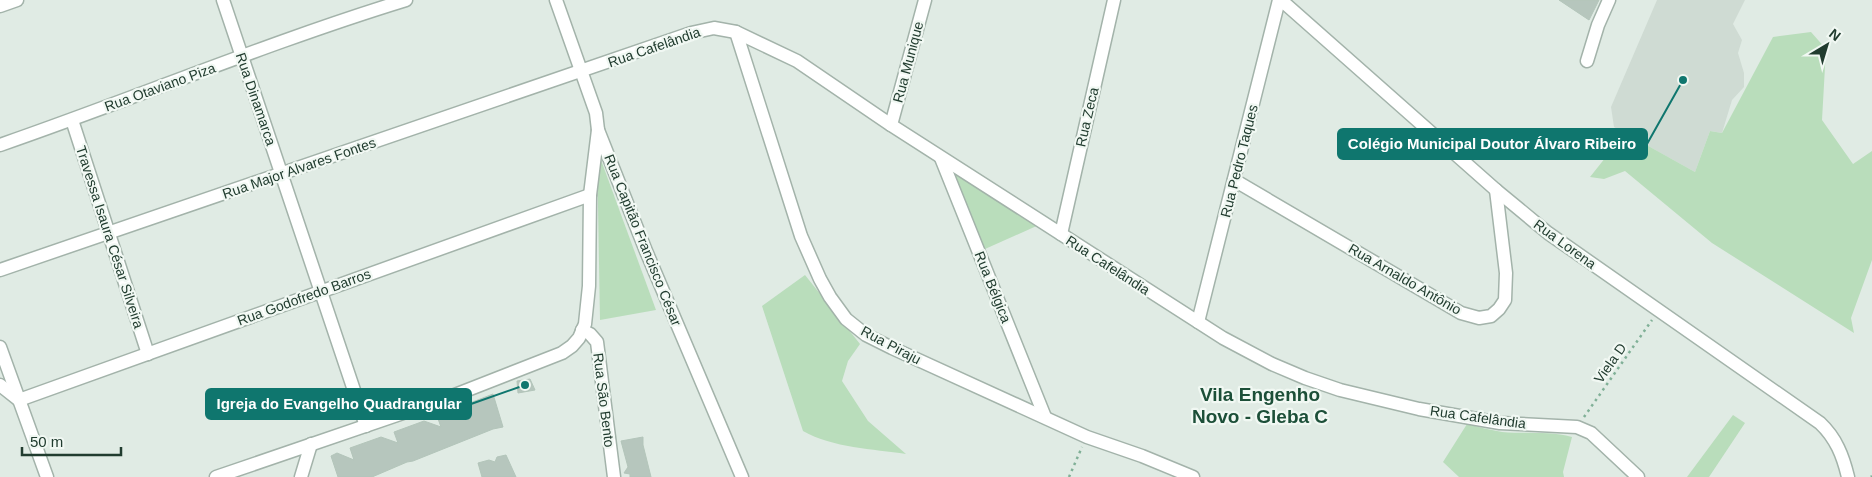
<svg xmlns="http://www.w3.org/2000/svg" width="1872" height="477" viewBox="0 0 1872 477" font-family="Helvetica,sans-serif">
  <style>
    .built { fill: #cfdbd3 }
    .green { fill: #b9ddbb }
    .building { fill: #b6c6bd; stroke: #b3c5ba }
    .lines { fill: none; stroke-linecap: round; stroke-linejoin: round }
    .minor-casing { stroke: #a3b3aa; stroke-width: 15 }
    .path { stroke: #80b097; stroke-width: 2.5; stroke-dasharray: 2.5 4; stroke-linecap: butt }
    .minor { stroke: #fff; stroke-width: 12 }
    .labels { text-anchor: middle; stroke-width: 4.5; stroke-linejoin: round; paint-order: stroke }
    .street-label { font-size: 14px; fill: #213c2f; stroke: #f1f8f3 }
    .district-label { font-size: 19px; font-weight: bold; fill: #1c4f38; stroke: #f1f8f3 }
    .leader { fill: none; stroke: #0f766e; stroke-width: 2 }
    .callout-dot { fill: #0f766e; stroke: #f1f8f3; stroke-width: 2 }
    .callout { fill: #0f766e; stroke: #0f766e; stroke-width: 2 }
    .callout-label { font-size: 15px; text-anchor: middle; font-weight: bold; fill: #fff }
  </style>
  <rect width="100%" height="100%" fill="#e0ebe4"/>
  <path class="built" d="M1657,0H1745L1733,24L1742,40L1738,53L1744,73V87L1732,100L1722,133L1710,131L1695,172L1614,127L1611,107Z"/>
  <g class="green">
    <path d="M1811,32L1826,49L1822,120L1853,164L1872,151V260L1851,318L1854,333L1712,243L1625,171L1604,179L1590,177L1625,133L1695,172L1710,131L1722,133L1773,37Z"/>
    <path d="M597,149L656,310L600,320Z"/>
    <path d="M946,164L1041,224L985,249Z"/>
    <path d="M805,275L860,344L848,361L842,381L868,421L906,454C873,449 833,448 803,431L762,306Z"/>
    <path d="M1733,415L1745,423L1709,477H1687Z"/>
    <path d="M1467,424C1479,427 1490,430 1502,432C1525,434 1549,431 1572,437L1563,472L1564,477H1459L1443,462Z"/>
  </g>
  <g class="building">
    <path d="M1559,0H1599L1589,20Z"/>
    <path d="M530,379L535,390L518,393L517,381Z"/>
    <path d="M493,394L503,427L493,429L413,461L407,462L372,477H338L331,456L337,453L354,460L350,448L381,437L398,443L394,432L424,421L441,427L437,416Z"/>
    <path d="M643,437V445L651,477H630V474L624,473L628,467L621,441Z"/>
    <path d="M506,455L516,477H482L478,463L489,460L495,462L497,457Z"/>
  </g>
  <g class="lines">
    <defs>
      <g id="minor">
        <path d="M223,0L366,426"/>
        <path d="M556,0L596,113L598,130L646,251L742,477"/>
        <path d="M1281,0L1496,190L1548,233L1820,423C1836,438 1843,456 1848,477"/>
        <path d="M0,6L17,0"/>
        <path d="M736,32L801,236L820,279L830,297L846,319L866,335L892,348L1087,437L1142,456L1193,477"/>
        <path d="M1587,61L1598,25L1609,0"/>
        <path d="M72,120L148,354"/>
        <path d="M891,125L925,0"/>
        <path d="M0,145C136,98 269,42 406,0"/>
        <path d="M941,158L1045,417"/>
        <path d="M1234,180L1461,313L1479,318L1491,316L1499,309L1505,300L1506,273L1496,190"/>
        <path d="M1061,234L1114,0"/>
        <path d="M0,270L691,33L714,28L736,32L797,61L891,125L1223,338L1272,364L1305,378L1340,390L1419,409L1500,423L1577,427L1591,433L1638,477"/>
        <path d="M1198,322L1279,0"/>
        <path d="M582,330L590,334L597,342L614,477"/>
        <path d="M0,347L47,477"/>
        <path d="M0,385L19,400L590,195"/>
        <path d="M216,477L447,398L562,353L572,346L579,338L585,324L589,286L590,195L598,130"/>
        <path d="M301,477L311,444"/>
      </g>
    </defs>
    <use href="#minor" class="minor-casing"/>
    <g class="path">
      <path d="M1584,417L1652,320"/>
      <path d="M1069,477L1082,447"/>
      <path d="M1871,477L1872,476"/>
    </g>
    <use href="#minor" class="minor"/>
  </g>
  <g class="labels">
    <g class="street-label">
      <text transform="translate(654 47) rotate(-19)" y="5">Rua Cafelândia</text>
      <text transform="translate(908 62) rotate(-75)" y="5">Rua Munique</text>
      <text transform="translate(160 87) rotate(-20)" y="5">Rua Otaviano Piza</text>
      <text transform="translate(256 99) rotate(71)" y="5">Rua Dinamarca</text>
      <text transform="translate(1087 117) rotate(-77)" y="5">Rua Zeca</text>
      <text transform="translate(1239 161) rotate(-76)" y="5">Rua Pedro Taques</text>
      <text transform="translate(299 168) rotate(-19)" y="5">Rua Major Alvares Fontes</text>
      <text transform="translate(110 237) rotate(72)" y="5">Travessa Isaura César Silveira</text>
      <text transform="translate(643 240) rotate(68)" y="5">Rua Capitão Francisco César</text>
      <text transform="translate(1565 244) rotate(36)" y="5">Rua Lorena</text>
      <text transform="translate(1108 265) rotate(33)" y="5">Rua Cafelândia</text>
      <text transform="translate(1405 279) rotate(30)" y="5">Rua Arnaldo Antônio</text>
      <text transform="translate(993 287) rotate(68)" y="5">Rua Bélgica</text>
      <text transform="translate(304 297) rotate(-20)" y="5">Rua Godofredo Barros</text>
      <text transform="translate(891 345) rotate(28)" y="5">Rua Piraju</text>
      <text transform="translate(1610 363) rotate(-55)" y="5">Viela D</text>
      <text transform="translate(604 400) rotate(83)" y="5">Rua São Bento</text>
      <text transform="translate(1478 417) rotate(8)" y="5">Rua Cafelândia</text>
    </g>
    <g class="district-label">
      <text x="1260" y="401">Vila Engenho<tspan x="1260" dy="22">Novo - Gleba C</tspan></text>
    </g>
  </g>
  <path class="leader" d="M1683 80L1647 144M525 385L471 404"/>
  <g class="callout-dot">
    <circle cx="1683" cy="80" r="5"/>
    <circle cx="525" cy="385" r="5"/>
  </g>
  <g class="callout">
    <rect x="1338" y="129" width="309" height="30" rx="5"/>
    <rect x="206" y="389" width="265" height="30" rx="5"/>
  </g>
  <g class="callout-label">
    <text x="1492" y="149">Colégio Municipal Doutor Álvaro Ribeiro</text>
    <text x="339" y="409">Igreja do Evangelho Quadrangular</text>
  </g>
  <g transform="translate(1827 45) rotate(38)" stroke="#f1f8f3" stroke-width="4" paint-order="stroke">
  <path d="M0-4L9 19L0 12L-9 19Z" fill="#213c2f"/>
  <text y="-8" font-size="14" font-weight="bold" text-anchor="middle" fill="#213c2f">N</text>
  </g>
  <path d="M22 447v8h99v-8" fill="none" stroke="#213c2f" stroke-width="2.5"/>
  <text x="30" y="447" font-size="15" fill="#213c2f" stroke="#f1f8f3" stroke-width="4" paint-order="stroke">50 m</text>
</svg>
